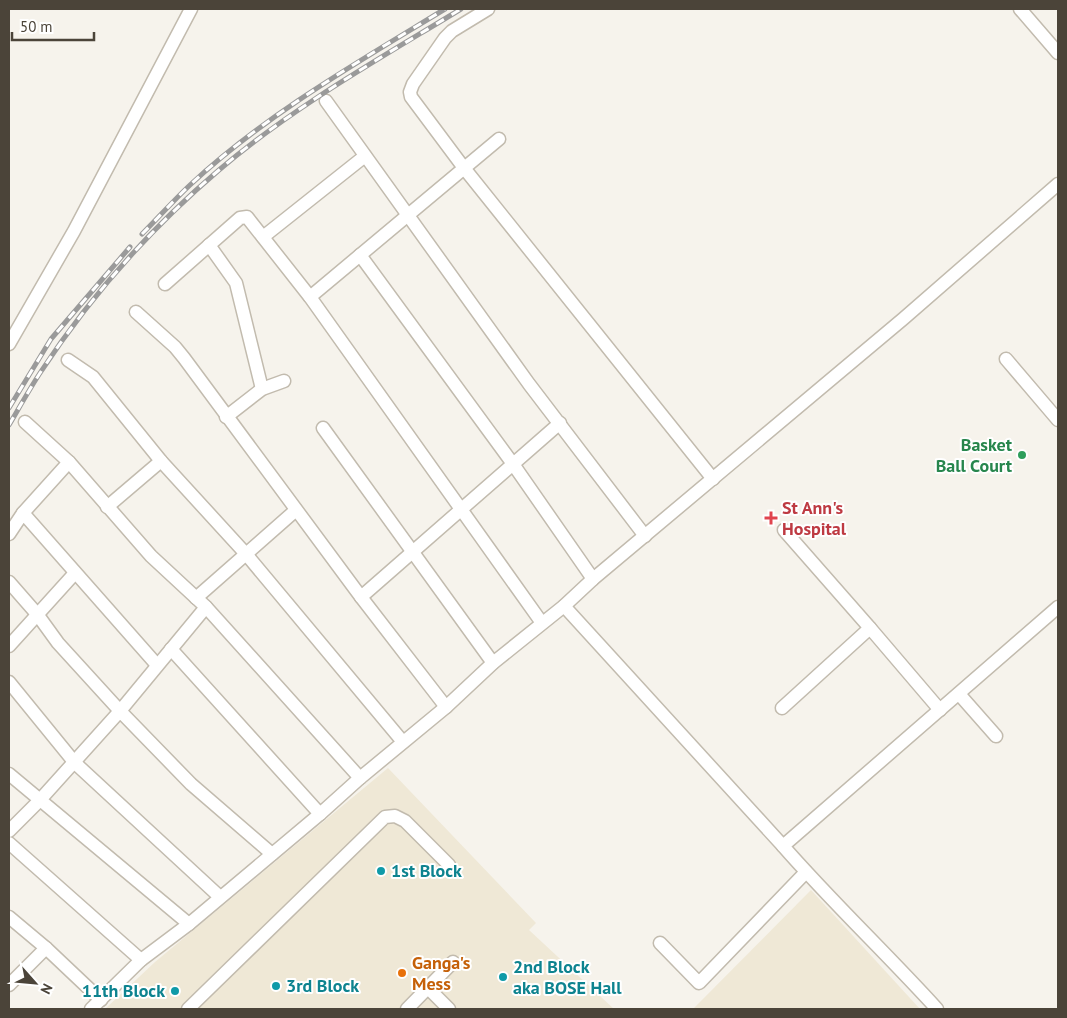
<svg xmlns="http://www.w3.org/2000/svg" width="1067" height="1018" viewBox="0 0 1067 1018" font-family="'PT Sans',sans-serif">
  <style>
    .education { fill: #efe8d6 }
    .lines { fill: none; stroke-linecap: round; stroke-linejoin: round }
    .minor-casing { stroke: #c2bbae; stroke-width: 15 }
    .minor { stroke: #fff; stroke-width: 12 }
    .rail-casing { stroke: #9a9a9a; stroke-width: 5 }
    .rail { stroke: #fff; stroke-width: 3; stroke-dasharray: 9; stroke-linecap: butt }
    .leisure-dot { fill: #2e9e5b; stroke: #fff; stroke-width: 2 }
    .health-dot { fill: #e0444e; stroke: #fff; stroke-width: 2 }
    .culture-dot { fill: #0f9aa8; stroke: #fff; stroke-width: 2 }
    .food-dot { fill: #e8710a; stroke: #fff; stroke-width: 2 }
    .labels { text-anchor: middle; stroke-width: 4; stroke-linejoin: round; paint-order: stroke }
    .leisure-label { font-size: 18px; font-weight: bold; fill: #27864d; stroke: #fff; text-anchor: end }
    .health-label { font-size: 18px; font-weight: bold; fill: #be3a42; stroke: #fff; text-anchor: start }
    .culture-label { font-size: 18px; font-weight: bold; fill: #0d838f; stroke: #fff; text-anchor: start }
    .food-label { font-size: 18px; font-weight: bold; fill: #c56008; stroke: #fff; text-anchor: start }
  </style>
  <rect width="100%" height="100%" fill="#f6f3ec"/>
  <g class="education">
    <path d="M388,768L536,923L529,930L614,1009H105L155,962Z"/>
    <path d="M811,890L920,1009H693Z"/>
  </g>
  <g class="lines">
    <defs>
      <g id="minor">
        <path d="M488,9L452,31L445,38L413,84L410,92L411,97L464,168L713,479"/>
        <path d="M1020,9L1058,53"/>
        <path d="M326,101L529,384L645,536"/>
        <path d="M263,237L365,156"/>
        <path d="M209,245L236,283L262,389"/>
        <path d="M360,255L513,464L593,579"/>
        <path d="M165,284L240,218L247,217L310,297L542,623"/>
        <path d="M310,297L499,139"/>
        <path d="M136,312L175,347L184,358L361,597L446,707"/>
        <path d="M9,344L74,231L191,9"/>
        <path d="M1006,359L1058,420"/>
        <path d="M68,360L93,377L161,461L246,554L403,742"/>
        <path d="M226,417L262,389L284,381"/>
        <path d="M25,422L69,462L151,556L206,607L360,778"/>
        <path d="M323,428L493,663"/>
        <path d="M107,507L161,461"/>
        <path d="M23,513L69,462"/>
        <path d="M784,530L870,628"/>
        <path d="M9,534L23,513L157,665"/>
        <path d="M9,582L37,614L58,643L120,711L206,607"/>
        <path d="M361,597L560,423"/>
        <path d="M196,598L296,510"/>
        <path d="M564,606L783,846"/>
        <path d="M9,646L75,573"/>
        <path d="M171,649L320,814"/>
        <path d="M9,682L75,763L220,897"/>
        <path d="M959,694L996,736"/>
        <path d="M782,708L870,628L940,710"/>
        <path d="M9,774L189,924"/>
        <path d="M9,831L39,801L120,711L191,784L272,854"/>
        <path d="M9,843L141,960"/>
        <path d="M9,917L46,948L101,1000"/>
        <path d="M660,943L699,983L806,872"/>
        <path d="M9,985L46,948"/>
        <path d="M428,988L449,1009"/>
        <path d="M91,1009L141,960L189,924L320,814L360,778L446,707L493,663L564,606L593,579L903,319L1058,184"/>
        <path d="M188,1009L385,817L395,816L405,821L449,865"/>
        <path d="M407,1009L453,962"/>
        <path d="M937,1009C887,954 832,902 783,846L1058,607"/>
      </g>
    </defs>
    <use href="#minor" class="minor-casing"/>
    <use href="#minor" class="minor"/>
    <defs>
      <g id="rail">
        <path d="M142,234C158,218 173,201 190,185C265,115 358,62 445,9"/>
        <path d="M9,408L51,339L130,247"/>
        <path d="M9,425C19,408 29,390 40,373C89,298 151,228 219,170C293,107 379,59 461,9"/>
      </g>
    </defs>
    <use href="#rail" class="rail-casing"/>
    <use href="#rail" class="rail"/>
  </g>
  <circle class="leisure-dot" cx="1022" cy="455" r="5"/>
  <path class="health-dot" d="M768.5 510.5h5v5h5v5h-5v5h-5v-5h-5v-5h5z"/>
  <g class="culture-dot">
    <circle cx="381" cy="871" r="5"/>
    <circle cx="503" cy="977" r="5"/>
    <circle cx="276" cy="986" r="5"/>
    <circle cx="175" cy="991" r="5"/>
  </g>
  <circle class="food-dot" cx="402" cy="973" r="5"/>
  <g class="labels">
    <g class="leisure-label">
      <text x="1012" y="451">Basket<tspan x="1012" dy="21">Ball Court</tspan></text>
    </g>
    <g class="health-label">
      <text x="782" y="514">St Ann's<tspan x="782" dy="21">Hospital</tspan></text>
    </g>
    <g class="culture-label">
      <text x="391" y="877">1st Block</text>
      <text x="513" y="973">2nd Block<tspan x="513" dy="21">aka BOSE Hall</tspan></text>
      <text x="286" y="992">3rd Block</text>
      <text x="165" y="997" text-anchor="end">11th Block</text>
    </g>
    <g class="food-label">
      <text x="412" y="969">Ganga's<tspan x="412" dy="21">Mess</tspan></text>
    </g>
  </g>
  <rect width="1067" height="1018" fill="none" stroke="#4b4439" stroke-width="20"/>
  <g transform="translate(35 983) rotate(117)" stroke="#ffffff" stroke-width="4" paint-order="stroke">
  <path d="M0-4L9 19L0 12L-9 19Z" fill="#4b4439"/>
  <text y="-8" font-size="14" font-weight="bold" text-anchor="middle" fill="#4b4439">N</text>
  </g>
  <path d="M12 32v8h82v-8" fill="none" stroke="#4b4439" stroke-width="2.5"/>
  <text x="20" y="32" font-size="15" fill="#4b4439" stroke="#ffffff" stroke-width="4" paint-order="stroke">50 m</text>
</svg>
